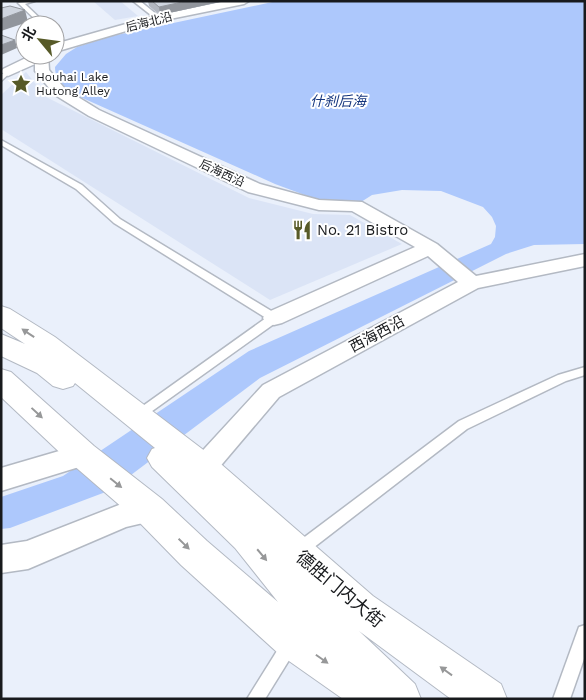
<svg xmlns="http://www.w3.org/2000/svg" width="586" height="700" viewBox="0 0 586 700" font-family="'Work Sans','Noto Sans SC',sans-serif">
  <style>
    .built { fill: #dbe4f6 }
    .water { fill: #adc8fc }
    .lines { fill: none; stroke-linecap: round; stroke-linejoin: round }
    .lane-casing { stroke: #b3b9c3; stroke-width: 3 }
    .street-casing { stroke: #b3b9c3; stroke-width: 3 }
    .secondary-casing { stroke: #b3b9c3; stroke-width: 2 }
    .lane { fill: #fff; fill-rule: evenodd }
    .street { fill: #fff; fill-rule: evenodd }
    .secondary { fill: #fff; fill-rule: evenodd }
    .wall { fill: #b2b7c0 }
    .shaded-wall { fill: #91959c }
    .building { fill: #cfd5df; stroke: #91959c }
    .oneway { fill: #979899 }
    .labels { text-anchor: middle; stroke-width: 4; stroke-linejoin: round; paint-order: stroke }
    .far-street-label { font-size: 12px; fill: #181a1d; stroke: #fff }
    .far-poi-label { font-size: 12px; fill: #181a1d; stroke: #fff; text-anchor: start }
    .far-water-label { font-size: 14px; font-style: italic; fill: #14357d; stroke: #fff }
    .poi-label { font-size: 15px; fill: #181a1d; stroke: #fff; text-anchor: start }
    .street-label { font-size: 15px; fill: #181a1d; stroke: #fff }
    .near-street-label { font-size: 18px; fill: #181a1d; stroke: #fff }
  </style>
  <rect width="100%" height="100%" fill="#eaf0fb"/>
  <g class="built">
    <path d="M93,1H120L138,16L115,20Z"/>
    <path d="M26,72L46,97L249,198L313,214L350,215L402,244L270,300L1,129V95Z"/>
  </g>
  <path class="water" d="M277,1H585V244L534,245L506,254L260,378L111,490L10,528L1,529V497L63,476L249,351L491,244L495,237L496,226L492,217L483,207L441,191L402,190L372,195L361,202L335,203L321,201L275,184L78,96C66,89 55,82 55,67L66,54L77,47L112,36Z"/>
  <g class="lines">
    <defs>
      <g id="lane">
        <path d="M35,1L25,4L47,25H41L18,3Z"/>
        <path d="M133,1H140L161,18L156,19Z"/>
        <path d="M55,33L67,44V46H63L55,38Z"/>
        <path d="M6,71L11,72L1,81V75Z"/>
        <path d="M1,140L82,185L120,219L278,315L279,318L278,321L141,419L137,421L133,419L131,416L133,413L266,318L114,223L76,189L1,145Z"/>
        <path d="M585,367V375L566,381L467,429L304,555L299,557L294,555L292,550L294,545L459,421L558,375Z"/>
        <path d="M585,625V656L570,699H553L579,627Z"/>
        <path d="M291,636L297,638L299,644L265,699H247L285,638Z"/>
      </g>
      <g id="street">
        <path d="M226,1H249L244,4L160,21L55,52V44L154,16Z"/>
        <path d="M32,55H48L49,70L65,89L99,110L260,184L319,200L362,202L437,244L476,276L585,254V266L478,288L279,397L212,476L203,479L194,476L190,468L194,460L263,385L458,282L428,256L282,323L274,325L266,323L263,318L266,313L415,247L352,211L319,210L248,192L89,116L55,95L35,71V64L8,76L1,72L3,69Z"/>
        <path d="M83,444L92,447L96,455L92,463L1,491V468Z"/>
        <path d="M150,498L160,501L164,510L160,519L126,527L28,569L1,573V545L27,541L124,503Z"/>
      </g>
      <path id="secondary" d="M1,306L10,309L55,337L214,458L373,596L501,684L507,699H451L359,631L415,684L421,699H343L279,654L181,565L138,521L72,464L1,397V369L11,372L94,446L162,499L207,541L278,602L235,548L152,467L147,458L152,449L155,448L75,383L73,386L63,389L53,386L37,373L1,356V334L25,344L1,328Z"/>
    </defs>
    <use href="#lane" class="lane-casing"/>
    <use href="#street" class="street-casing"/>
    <use href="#secondary" class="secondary-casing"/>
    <use href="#lane" class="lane"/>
    <use href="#street" class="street"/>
    <use href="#secondary" class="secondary"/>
  </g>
  <path class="wall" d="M148,1H224L160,15L149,6Z"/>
  <g class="shaded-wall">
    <path d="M187,1H224L160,15L159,7Z"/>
    <path d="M25,10L28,22L1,31V19Z"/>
    <path d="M15,40L17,48L1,55V45Z"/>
  </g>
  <g class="building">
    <path d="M152,1H187L159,7Z"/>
    <path d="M10,6L25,10L1,19V8Z"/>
    <path d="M1,35L15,40L1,45Z"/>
  </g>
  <defs><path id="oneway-solid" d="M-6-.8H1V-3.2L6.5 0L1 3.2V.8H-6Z" transform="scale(1.25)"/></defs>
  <g class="oneway">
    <use href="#oneway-solid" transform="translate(28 333) rotate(-146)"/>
    <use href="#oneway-solid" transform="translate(37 413) rotate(43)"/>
    <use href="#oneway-solid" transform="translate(116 483) rotate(39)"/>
    <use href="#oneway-solid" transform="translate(184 544) rotate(44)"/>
    <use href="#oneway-solid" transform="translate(262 555) rotate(50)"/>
    <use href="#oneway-solid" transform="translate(322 659) rotate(35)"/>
    <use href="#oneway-solid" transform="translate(446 671) rotate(-144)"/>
  </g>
  <defs>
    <symbol id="sight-bare" viewBox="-9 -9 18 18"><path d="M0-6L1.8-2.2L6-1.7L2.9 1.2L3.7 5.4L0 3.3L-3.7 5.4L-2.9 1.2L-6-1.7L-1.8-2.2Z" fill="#575a28" stroke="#fff" stroke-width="2.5" paint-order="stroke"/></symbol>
    <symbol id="restaurant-bare" viewBox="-9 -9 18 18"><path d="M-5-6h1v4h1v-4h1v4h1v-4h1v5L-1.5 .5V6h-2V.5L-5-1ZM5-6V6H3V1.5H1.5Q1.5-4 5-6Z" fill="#575a28" stroke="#fff" stroke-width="2.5" paint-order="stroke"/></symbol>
  </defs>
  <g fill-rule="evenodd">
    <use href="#sight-bare" x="7" y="70" width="28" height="28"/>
    <use href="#restaurant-bare" x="288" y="216" width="28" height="28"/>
  </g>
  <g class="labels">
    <g class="far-street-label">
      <text transform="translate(149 22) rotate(-14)" y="4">后海北沿</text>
      <text transform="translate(222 173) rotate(25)" y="4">后海西沿</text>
    </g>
    <g class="far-poi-label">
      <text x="36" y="81">Houhai Lake<tspan x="36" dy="14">Hutong Alley</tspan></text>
    </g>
    <g class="far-water-label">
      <text x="338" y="106">什刹后海</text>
    </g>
    <g class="poi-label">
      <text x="317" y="235">No. 21 Bistro</text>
    </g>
    <g class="street-label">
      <text transform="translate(377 334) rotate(-28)" y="5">西海西沿</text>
    </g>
    <g class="near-street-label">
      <text transform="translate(340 589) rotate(40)" y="6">德胜门内大街</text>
    </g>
  </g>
  <rect width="586" height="700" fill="none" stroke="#181a1d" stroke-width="5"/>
  <g transform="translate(40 40) rotate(299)"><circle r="24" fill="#ffffff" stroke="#a3a3a5"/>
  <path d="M0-4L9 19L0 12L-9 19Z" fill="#575a28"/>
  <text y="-8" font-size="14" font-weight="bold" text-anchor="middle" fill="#181a1d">北</text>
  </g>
</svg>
